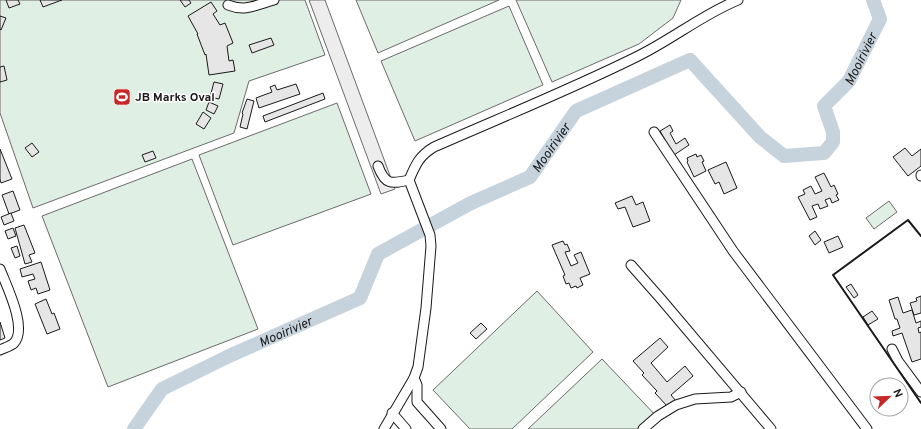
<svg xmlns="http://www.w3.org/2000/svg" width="921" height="429" viewBox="0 0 921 429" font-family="Overpass,sans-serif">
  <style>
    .green { fill: #e0efe3; stroke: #6a6a6a }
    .parking { fill: #ededed; stroke: #6a6a6a }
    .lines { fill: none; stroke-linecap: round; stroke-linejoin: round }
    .river { stroke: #c6d2dc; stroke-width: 14 }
    .building { fill: #e6e6e6; stroke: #1a1a1a }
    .minor-casing { stroke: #1a1a1a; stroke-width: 11 }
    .minor { stroke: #fff; stroke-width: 9 }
    .wall { stroke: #1a1a1a; stroke-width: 2 }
    .labels { text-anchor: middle; stroke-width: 3; stroke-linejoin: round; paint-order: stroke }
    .poi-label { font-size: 12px; font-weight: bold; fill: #1a1a1a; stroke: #fff; text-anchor: start }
    .water-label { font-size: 13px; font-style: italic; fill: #1a1a1a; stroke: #fff }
  </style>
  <rect width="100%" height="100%" fill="#fff"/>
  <g class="green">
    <path d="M0,0H305L325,55L249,81L234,133L33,208L0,113Z"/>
    <path d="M356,0H499L378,53Z"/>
    <path d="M516,0H681L673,18L639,44L552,82Z"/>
    <path d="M509,6L543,85L415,141L381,61Z"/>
    <path d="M337,103L371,194L233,245L199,155Z"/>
    <path d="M192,159L258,329L108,387L42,216Z"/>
    <path d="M889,201L897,212L874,229L866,218Z"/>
    <path d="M537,291L593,352L512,429H470L433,390Z"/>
    <path d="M602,359L659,419L649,429H528Z"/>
  </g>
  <path class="parking" d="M309,0H325L395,189L381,194Z"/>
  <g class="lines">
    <path class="river" id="s1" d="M134,429L162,389L229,356L360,298L378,254L471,203L530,177L576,111L690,60L760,137L784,156L824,153L833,142V132L824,106L849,81L880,19L873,0"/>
  </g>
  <g class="building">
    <path d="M6,0H18L20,4L9,8Z"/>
    <path d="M40,0H62L43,7Z"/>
    <path d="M180,0H189L191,3L185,7Z"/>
    <path d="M211,2L217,11L213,14L220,25L225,23L233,43L227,46L229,61L233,60L235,71L209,75L206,54L205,55L197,34H198L188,16Z"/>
    <path d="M0,16L6,18L1,30L0,29Z"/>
    <path d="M271,38L274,45L252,53L249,45Z"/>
    <path d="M4,66L7,80L0,82V67Z"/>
    <path d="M214,82L223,84L219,99L210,97Z"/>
    <path d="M296,84L300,94L259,108L256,98L272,92L270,87L275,85L277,90Z"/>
    <path d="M323,93L325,99L265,122L263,116Z"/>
    <path d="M247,99L254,101L247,129L240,127L243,114L242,113Z"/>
    <path d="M209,102L218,106L214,114L206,110Z"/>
    <path d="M203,112L211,118L204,129L196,124Z"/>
    <path d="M670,125L673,131L670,133L676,144L685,138L689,145L674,155L660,131Z"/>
    <path d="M32,143L39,152L32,157L25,148Z"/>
    <path d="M905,148L912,156L921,149V166L908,176L893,157Z"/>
    <path d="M0,149L12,179L1,183L0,179Z"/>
    <path d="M153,151L156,158L145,162L142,155Z"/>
    <path d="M696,154L697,157L701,155L704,161L702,162L706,171L694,177L687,162L688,161L687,158Z"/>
    <path d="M726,162L737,188L724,194L719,182L715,184L708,170Z"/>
    <path d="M824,173L831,187L834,185L838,194L836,195L839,200L832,203L830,198L825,200L828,206L820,209L818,204L812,206L817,217L810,220L798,197L805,194L803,190L811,186L815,194L822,191L815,177Z"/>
    <path d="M13,191L20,210L9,214L2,195Z"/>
    <path d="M632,196L636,205L643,202L650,221L633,227L625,207L618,209L615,203Z"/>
    <path d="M11,213L14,221L4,225L1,217Z"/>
    <path d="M24,225L35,253L29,255L32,262L25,264L15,228Z"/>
    <path d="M13,228L16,236L8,239L5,231Z"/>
    <path d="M815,231L821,240L815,245L809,236Z"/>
    <path d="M838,236L843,247L829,253L824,242Z"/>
    <path d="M563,241L565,245L567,244L570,251L565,252L571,266L578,263L574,255L581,252L590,274L580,278L583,285L577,288L576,286L571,288L569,283L566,284L563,276L565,275L552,245Z"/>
    <path d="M17,246L20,256L15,258L11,248Z"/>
    <path d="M41,262L50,290L38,294L36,288L31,290L28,281L35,279L33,274L22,277L20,269Z"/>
    <path d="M851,284L858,295L854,298L846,287Z"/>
    <path d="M921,296V313L914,315L910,303L917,301L916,298Z"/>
    <path d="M898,297L903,313L912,310L916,323L921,321V327L918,328L919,333L921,332V359L912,362L902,333L893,336L892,331L900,328L897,319H895L889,300Z"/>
    <path d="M46,299L52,314L54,313L60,329L47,334L35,304Z"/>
    <path d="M872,311L878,319L868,325L863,317Z"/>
    <path d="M0,322L5,338L0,340Z"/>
    <path d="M481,323L487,329L476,339L470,333Z"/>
    <path d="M660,338L668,347L651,363L667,382L685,366L693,376L671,395L676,401L668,407L655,393L657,391L642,375L644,373L633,361Z"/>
  </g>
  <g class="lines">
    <defs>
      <g id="minor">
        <path d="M228,5C245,12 256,5 274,0"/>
        <path d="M654,132L733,251L867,429"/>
        <path d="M378,166C385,185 391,184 409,180L430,235L431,246L426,308L418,367L414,378L384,429"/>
        <path d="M921,175V176"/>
        <path d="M409,180C416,164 419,156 434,147C500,118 567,91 632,59C669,42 701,15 738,0"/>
        <path d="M631,265L661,299L771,429"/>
        <path d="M0,269C6,285 28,328 14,343C11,346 4,348 0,350"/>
        <path d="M892,349L898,361L921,392"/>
        <path d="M414,378L417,385V402L441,429"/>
        <path d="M392,413L406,429"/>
        <path d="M643,429L658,416L676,405L695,399L731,397L741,392"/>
      </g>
    </defs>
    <use href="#minor" class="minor-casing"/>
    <use href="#minor" class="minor"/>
    <path class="wall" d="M921,236L908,220L833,275L921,403"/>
  </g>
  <defs>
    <symbol id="stadium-square" viewBox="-11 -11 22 22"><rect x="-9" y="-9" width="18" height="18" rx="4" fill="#c62828" stroke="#fff"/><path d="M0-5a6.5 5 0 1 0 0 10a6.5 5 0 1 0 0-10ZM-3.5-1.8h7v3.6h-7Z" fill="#fff"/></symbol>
  </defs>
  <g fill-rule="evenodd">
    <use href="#stadium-square" x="112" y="87" width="20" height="20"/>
  </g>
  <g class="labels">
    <g class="poi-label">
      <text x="135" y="101">JB Marks Oval</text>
    </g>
    <g class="water-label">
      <text dy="5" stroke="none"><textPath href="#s1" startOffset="977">Mooirivier</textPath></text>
      <text dy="5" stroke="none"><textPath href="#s1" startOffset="521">Mooirivier</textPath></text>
      <text dy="5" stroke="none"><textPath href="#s1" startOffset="185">Mooirivier</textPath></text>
    </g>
  </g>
  <g transform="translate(889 397) rotate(67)"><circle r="19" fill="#ffffff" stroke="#a3a3a3"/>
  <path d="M0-3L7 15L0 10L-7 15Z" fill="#c62828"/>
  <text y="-6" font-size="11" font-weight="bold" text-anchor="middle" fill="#1a1a1a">N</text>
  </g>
</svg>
